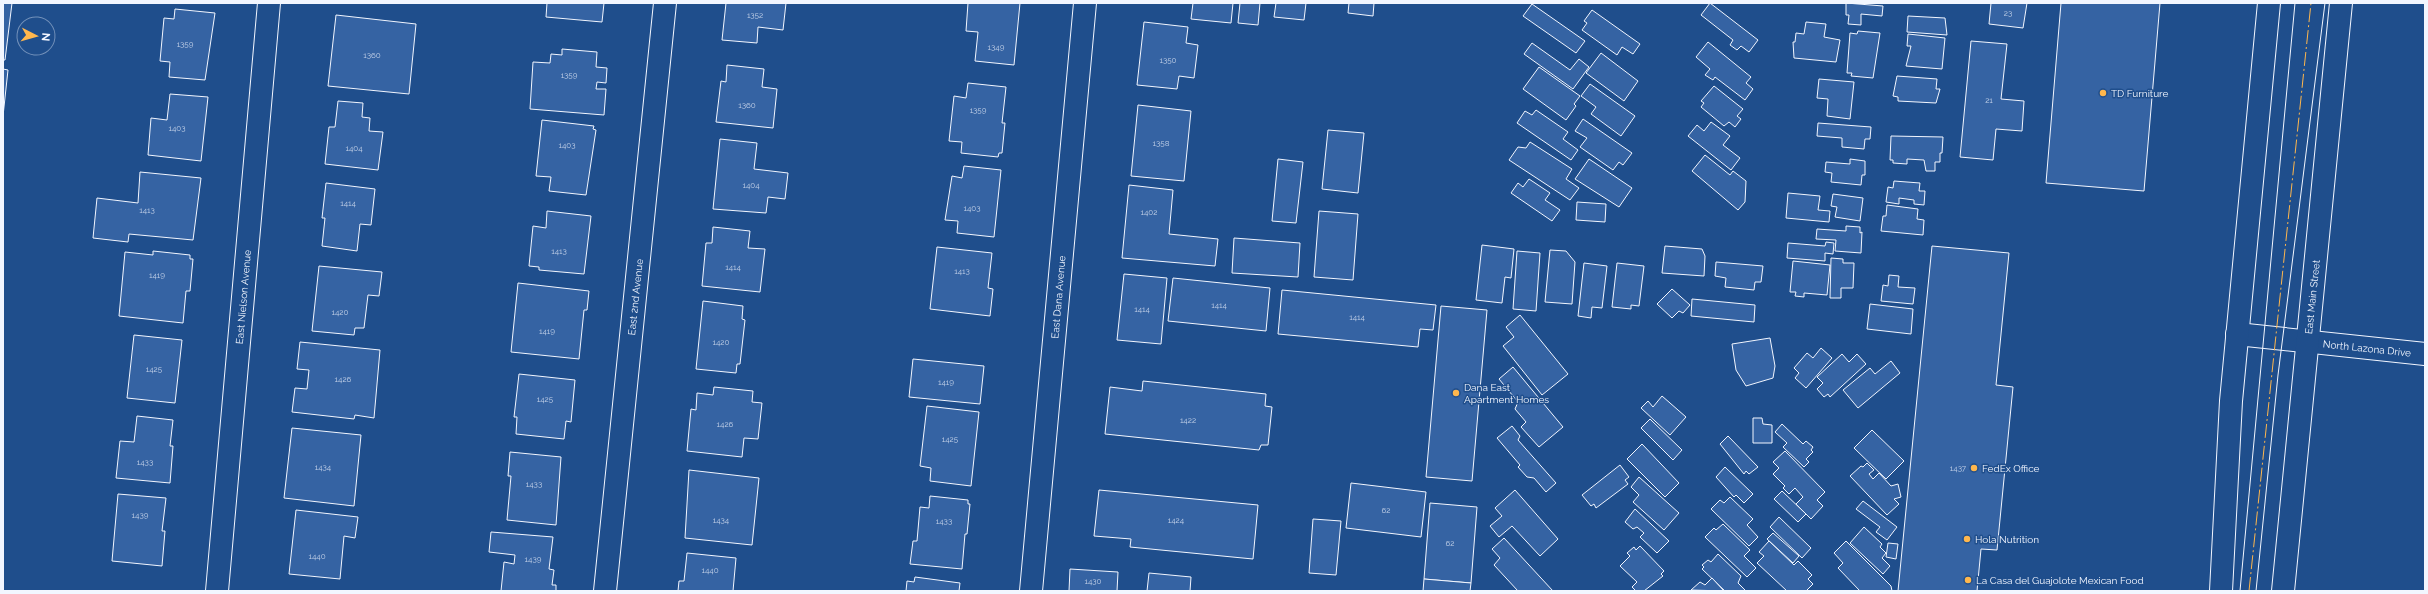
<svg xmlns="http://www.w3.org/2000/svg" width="2428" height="594" viewBox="0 0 2428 594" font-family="Raleway,sans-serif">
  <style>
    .building { fill: #3563a3; stroke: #f2f6ff }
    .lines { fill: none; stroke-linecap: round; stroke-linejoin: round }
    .minor-casing { stroke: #f2f6ff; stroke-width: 24 }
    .primary-casing { stroke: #f2f6ff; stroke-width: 24 }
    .minor { stroke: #1f4e8c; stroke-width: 22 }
    .primary { stroke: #1f4e8c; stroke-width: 22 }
    .tram { stroke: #f2f6ff; stroke-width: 1 }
    .power { stroke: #ffb74d; stroke-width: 1; stroke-dasharray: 14 3 2 3; stroke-linecap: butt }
    .poi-dot { fill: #ffb74d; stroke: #1f4e8c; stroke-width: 1.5 }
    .labels { text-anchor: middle; stroke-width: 3; stroke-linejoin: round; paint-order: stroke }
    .number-label { font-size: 8px; fill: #c3d1e8 }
    .poi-label { font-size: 10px; fill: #f2f6ff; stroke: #1f4e8c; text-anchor: start }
    .street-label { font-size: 10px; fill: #f2f6ff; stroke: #1f4e8c }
  </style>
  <rect width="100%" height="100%" fill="#1f4e8c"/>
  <g class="building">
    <path d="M3,3H12L5,60H3Z"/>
    <path d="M547,3H604L602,22L546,17Z"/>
    <path d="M726,3H786L783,30L758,27L757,43L722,40Z"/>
    <path d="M968,3H1020L1014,65L975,61L978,32L966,31Z"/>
    <path d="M1193,3H1233L1231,23L1191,19Z"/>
    <path d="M1240,3H1260L1258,25L1238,23Z"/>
    <path d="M1276,3H1306L1304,20L1274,17Z"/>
    <path d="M1349,3H1374L1373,16L1348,13Z"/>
    <path d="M1710,3L1758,40L1749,52L1741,46L1737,50L1730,45L1733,40L1701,15Z"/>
    <path d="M1846,3L1883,6L1882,16L1861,14V25L1848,24L1849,15H1846Z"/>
    <path d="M1991,3H2027L2023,28L1989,24Z"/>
    <path d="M2061,3H2160L2144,191L2046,183Z"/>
    <path d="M1532,4L1585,41L1576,53L1523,16Z"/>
    <path d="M175,9L215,13L205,80L169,77L170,62L160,61L164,18L174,19Z"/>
    <path d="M1592,10L1640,44L1633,54L1622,47L1617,55L1582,30L1587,23L1584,21Z"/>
    <path d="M336,15L416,24L409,94L328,86Z"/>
    <path d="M1908,16L1945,18L1947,35L1907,32Z"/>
    <path d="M1144,22L1188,27L1186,43L1198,45L1194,78L1179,76L1177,89L1137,85Z"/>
    <path d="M1806,22L1826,24L1824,37L1840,40L1836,62L1794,58L1793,42H1795L1796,33L1804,34Z"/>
    <path d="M1858,31L1880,33L1873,78L1851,76L1852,73H1847L1850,33L1857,34Z"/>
    <path d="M1908,34L1945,38L1942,69L1906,66L1911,46H1907Z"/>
    <path d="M1971,41L2007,44L2001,99L2024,101L2022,131L1996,129L1993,160L1960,157Z"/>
    <path d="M1708,42L1751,77L1746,83L1753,89L1745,100L1715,77L1713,80L1705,75L1710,69L1696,57Z"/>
    <path d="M1532,43L1570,70L1579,59L1589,67L1573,89L1524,54Z"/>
    <path d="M562,49L597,52L596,67L607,68L606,83L597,82L596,89H606L604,115L530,109L533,62L550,63L551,54L562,55Z"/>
    <path d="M1601,53L1638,81L1624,101L1586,73Z"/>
    <path d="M727,65L764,69L762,87L777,89L773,128L716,122L721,81L726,82Z"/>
    <path d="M1539,67L1580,96L1574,104L1576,106L1566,120L1523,89Z"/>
    <path d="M3,69L8,70L3,116Z"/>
    <path d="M1897,76L1937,79L1936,89H1940L1936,103L1898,101V97L1893,96Z"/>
    <path d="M1819,79L1854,82L1850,119L1827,116L1828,99L1817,98Z"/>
    <path d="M968,83L1006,87L1002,123H1005L1002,153H999L998,157L961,153L962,142L949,141L954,96L966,98Z"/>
    <path d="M1590,84L1635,116L1621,136L1591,114L1596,107L1581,96Z"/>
    <path d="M1714,86L1743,109L1737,116L1741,119L1735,127L1729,122L1724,126L1701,107L1704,103L1701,101Z"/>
    <path d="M170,94L208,97L201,161L148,155L151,118L167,120Z"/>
    <path d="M338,101L363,103L362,117L370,118L369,131L383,132L378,170L325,164L329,127H335Z"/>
    <path d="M1138,105L1191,111L1184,181L1131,176Z"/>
    <path d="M1536,110L1568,132L1563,139L1578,150L1571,160L1517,123L1525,111L1532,115Z"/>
    <path d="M1583,119L1632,153L1623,165L1619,162L1613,170L1580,147L1587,138L1575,131Z"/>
    <path d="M542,120L594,126L593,129L596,130L586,195L549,191L551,177L536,176Z"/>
    <path d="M1711,122L1730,136L1723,145L1740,158L1731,170L1688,136L1697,125L1704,131Z"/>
    <path d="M1818,123L1871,127L1870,139H1865L1864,149L1842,147V138L1817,136Z"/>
    <path d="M1328,130L1364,133L1358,193L1322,189Z"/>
    <path d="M1891,136L1943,137L1942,153H1940V162H1935V171H1926L1924,160L1907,159V164L1893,163V160H1890Z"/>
    <path d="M720,139L757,143L754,169L788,173L785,199L768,197L766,213L713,209Z"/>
    <path d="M1530,142L1572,169L1566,179L1579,188L1570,200L1509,160L1518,147L1526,148Z"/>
    <path d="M1705,155L1730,175L1733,171L1746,181L1745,202L1738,210L1692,171Z"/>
    <path d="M1278,159L1303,162L1296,223L1272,221Z"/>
    <path d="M1589,159L1632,188L1619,207L1575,179Z"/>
    <path d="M1850,159L1865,161V175H1862L1861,185L1831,182L1832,173L1825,172L1826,162L1850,164Z"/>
    <path d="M964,166L1001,170L994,237L957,233L958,221L945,220L952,176L962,178Z"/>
    <path d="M140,172L201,178L193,240L129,234L128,242L93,238L97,198L138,203Z"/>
    <path d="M1529,179L1550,193L1545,200L1560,210L1552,221L1511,193L1518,183L1523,187Z"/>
    <path d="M1894,181L1920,183L1919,191H1925L1924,205L1914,204V200L1899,198V204L1886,202L1888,187L1893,188Z"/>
    <path d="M326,183L375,189L371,225L360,224L357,251L322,246L325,218H322Z"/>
    <path d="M1129,185L1173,190L1169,234L1218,239L1215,266L1122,258Z"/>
    <path d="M1788,193L1820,196L1818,210L1830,211L1829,222L1786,218Z"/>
    <path d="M1833,194L1863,198L1860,221L1835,217L1837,207L1831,206Z"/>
    <path d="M1577,202L1606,204L1605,222L1576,220Z"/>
    <path d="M1887,205L1918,209L1917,219L1924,220L1923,235L1881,231L1883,216H1886Z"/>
    <path d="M547,211L591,216L584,274L539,270V267L529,266L533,226L546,228Z"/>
    <path d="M1319,211L1358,214L1353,280L1314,277Z"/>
    <path d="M1846,226L1860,227V233L1862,232L1861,253L1835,251L1836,240L1816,239L1817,229L1846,231Z"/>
    <path d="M713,227L750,231L748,248L765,249L760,292L702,286L706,243H712Z"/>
    <path d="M1234,238L1300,243L1298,277L1232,273Z"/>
    <path d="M1826,242L1834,243L1833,254L1825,253V261L1787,258L1788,243L1825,246Z"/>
    <path d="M1482,245L1514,249L1511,278L1505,277L1502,303L1476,300Z"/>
    <path d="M1665,246L1702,249L1705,256L1704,276L1662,273Z"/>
    <path d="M1932,246L2009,253L1996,385L2013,387L1997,550L1981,549L1977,591H1898Z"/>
    <path d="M937,247L992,253L988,288L993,289L990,316L930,309Z"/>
    <path d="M1550,250L1566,251L1575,262L1572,304L1545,302Z"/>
    <path d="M153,251L190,255V259H193L190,291H186L183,323L119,316L125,252L153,255Z"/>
    <path d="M1517,251L1540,253L1536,311L1513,309Z"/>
    <path d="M1831,258L1843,259V263H1854L1853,288H1841V298H1830Z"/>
    <path d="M1793,261L1830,265L1827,295L1804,293V297L1795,296L1796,292H1790Z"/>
    <path d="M1716,262L1763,266L1761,282H1755L1754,290L1725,287L1726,278L1715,276Z"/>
    <path d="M1584,263L1607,266L1602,308L1592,307L1591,318L1578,316Z"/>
    <path d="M1617,263L1644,266L1639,306L1631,305V309L1612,307Z"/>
    <path d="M319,266L382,272L379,296L368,295L364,328H355L354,335L312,331Z"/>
    <path d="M1124,274L1167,278L1161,344L1117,340Z"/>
    <path d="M1889,275L1899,276L1898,287L1915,288L1913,304L1881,301L1883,285L1888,286Z"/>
    <path d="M1173,278L1270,288L1266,331L1168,321Z"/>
    <path d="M518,283L589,291L587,310H584L579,359L511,352Z"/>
    <path d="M1672,289L1690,305L1683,313L1679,311L1672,318L1657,304Z"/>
    <path d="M1282,290L1436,305L1433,330L1420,329L1418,347L1278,334Z"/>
    <path d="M1692,299L1755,305L1754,322L1691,316Z"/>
    <path d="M703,301L743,306L742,319L745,320L740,364H737L736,373L696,369Z"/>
    <path d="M1870,304L1913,309L1911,334L1867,329Z"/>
    <path d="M1441,306L1487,310L1472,481L1426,477Z"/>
    <path d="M1520,315L1568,374L1542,395L1503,346L1514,337L1506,327Z"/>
    <path d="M134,335L182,340L175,403L127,398Z"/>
    <path d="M1770,338L1775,366L1773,378L1746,386L1736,370L1732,344Z"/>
    <path d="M300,342L380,350L374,418L355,415L354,419L292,412L295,388L307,389L309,370L297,369Z"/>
    <path d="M1821,348L1832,358L1806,388L1795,378L1799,373L1794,368L1807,353L1813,358Z"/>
    <path d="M1842,354L1849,362L1857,354L1866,364L1830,397L1828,394L1824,397L1817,389L1823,383L1817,377Z"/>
    <path d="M913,359L984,366L980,404L909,397Z"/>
    <path d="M1891,361L1900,373L1858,408L1843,390L1870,368L1875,374Z"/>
    <path d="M1513,367L1563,427L1539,447L1521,427L1526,422L1515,409L1518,402L1499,379Z"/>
    <path d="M519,374L575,380L571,422L566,421L564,439L516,434L517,417H514Z"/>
    <path d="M1143,381L1266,394L1265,406L1272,407L1268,445H1261L1259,450L1105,434L1110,387L1142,391Z"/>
    <path d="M714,387L753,391L752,402L762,403L758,439L744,438L742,457L687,451L691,409L696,410L697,393L713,395Z"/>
    <path d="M1662,396L1686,417L1670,435L1641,408L1648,401L1653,407Z"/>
    <path d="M927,406L979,412L971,486L930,481L931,468L920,466Z"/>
    <path d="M137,416L173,420L170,446H173L170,483L116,478L120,441L134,442Z"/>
    <path d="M1753,418H1762L1763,424L1772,425V443H1753Z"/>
    <path d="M1650,419L1682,450L1673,460L1641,428Z"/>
    <path d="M1782,424L1803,444L1806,441L1813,447L1811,450L1813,452L1806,459L1809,462L1804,467L1783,447L1787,443L1775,432Z"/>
    <path d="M1512,426L1520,436L1518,440L1556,483L1546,492L1534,478L1527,477L1518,467L1520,465L1497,438Z"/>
    <path d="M292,428L361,435L354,506L284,498Z"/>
    <path d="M1872,430L1904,461L1886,479L1854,448Z"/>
    <path d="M1728,436L1758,467L1749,474L1746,471L1744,474L1720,444Z"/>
    <path d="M1642,444L1679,483L1665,497L1627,459Z"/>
    <path d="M1785,451L1825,492L1817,500L1823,506L1811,519L1796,504L1803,497L1795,488L1789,494L1783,488L1785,486L1773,474L1779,468L1773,462Z"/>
    <path d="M510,452L561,457L556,525L507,520L511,476H508Z"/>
    <path d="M1867,463L1874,470L1869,474L1873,479L1879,473L1891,486L1898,484L1901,497L1894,499L1899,504L1887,515L1850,476L1861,466L1863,467Z"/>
    <path d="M1620,465L1629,477L1625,480L1628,484L1596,508L1594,504L1591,506L1582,495Z"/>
    <path d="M1725,467L1753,494L1744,503L1736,495L1734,497L1716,477Z"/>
    <path d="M689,470L759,478L752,545L685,538Z"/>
    <path d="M1639,477L1679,513L1664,530L1633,502L1639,495L1631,487Z"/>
    <path d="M1351,483L1426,492L1421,537L1346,528Z"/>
    <path d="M1099,490L1258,505L1253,559L1130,547L1131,539L1094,536Z"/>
    <path d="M1515,490L1558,539L1540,556L1512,526L1499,537L1490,526L1502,516L1495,508Z"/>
    <path d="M1782,491L1806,514L1798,522L1774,499Z"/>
    <path d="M118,494L166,498L162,531H165L162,566L112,561Z"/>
    <path d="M930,496L968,500V504H970L967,534H965L962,569L910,564L913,541H917L920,507L929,508Z"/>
    <path d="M1730,497L1753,519L1747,525L1758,537L1749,546L1711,509L1720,500L1724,503Z"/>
    <path d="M1863,501L1897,527L1887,540L1876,532L1880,527L1856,509Z"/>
    <path d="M1430,503L1477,507L1471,583L1424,579Z"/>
    <path d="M1635,509L1669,541L1657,553L1640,537L1644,533L1637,527L1633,529L1625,522Z"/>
    <path d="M296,510L358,517L355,538L344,536L340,579L289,574Z"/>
    <path d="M1779,517L1811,548L1802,558L1770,527Z"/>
    <path d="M1313,519L1341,521L1336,575L1309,573Z"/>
    <path d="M1723,524L1750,550L1744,556L1756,568L1747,577L1705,537L1714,528L1716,530Z"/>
    <path d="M1864,527L1882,544L1880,547L1886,553L1882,558L1890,566L1883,574L1850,543Z"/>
    <path d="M491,532L553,537L549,569L554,570L552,585H556V591H501L504,562L514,564L515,555L489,552Z"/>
    <path d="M1773,533L1799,556L1793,563L1767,539Z"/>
    <path d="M1504,538L1553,591H1518L1494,565L1500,558L1492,549Z"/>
    <path d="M1769,541L1794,565L1798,561L1812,575L1808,579L1813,584L1806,591H1787L1757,563L1764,556L1759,552Z"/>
    <path d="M1846,541L1891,586L1892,591H1860L1838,568L1843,563L1834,553Z"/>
    <path d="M1888,543L1898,544L1896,559L1886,557Z"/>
    <path d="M1640,546L1664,571L1661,574L1663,576L1644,591H1636L1632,587L1637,582L1620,566L1630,556L1627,553L1634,547L1636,550Z"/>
    <path d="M687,553L736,558L733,591H678L679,581H684Z"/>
    <path d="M1718,554L1741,576L1738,583L1746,591H1725L1702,569L1704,567L1702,565L1708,560L1711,562Z"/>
    <path d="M1070,569L1118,572L1117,591H1069Z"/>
    <path d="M1149,573L1191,577L1190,591H1147Z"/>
    <path d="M915,577L960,583L959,591H906L907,581L914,582Z"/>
    <path d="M1712,578L1724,591L1691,590L1700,582L1705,585Z"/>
    <path d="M1424,579L1471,583L1470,591H1423Z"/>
  </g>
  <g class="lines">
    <defs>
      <g id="minor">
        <path d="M2237,334L2425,354"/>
        <path d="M217,591L269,3"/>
        <path d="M605,591L665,3"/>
        <path d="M1031,591L1085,3"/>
      </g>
      <g id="primary">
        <path d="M2221,591L2231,401L2269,3"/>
        <path d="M2283,591L2341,3"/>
      </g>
    </defs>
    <use href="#minor" class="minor-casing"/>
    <use href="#primary" class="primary-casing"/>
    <use href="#minor" class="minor"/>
    <use href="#primary" class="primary"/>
    <g class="tram">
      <path d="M2240,591L2295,3"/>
      <path d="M2256,591L2278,375L2325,3"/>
    </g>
    <path class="power" d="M2249,591L2311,3"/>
  </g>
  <g class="poi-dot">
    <circle cx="2103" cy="93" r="4"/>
    <circle cx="1456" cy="393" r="4"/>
    <circle cx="1974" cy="468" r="4"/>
    <circle cx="1967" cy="539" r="4"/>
    <circle cx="1968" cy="580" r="4"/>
  </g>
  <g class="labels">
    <g class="number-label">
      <text x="2008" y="16">23</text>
      <text x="755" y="18">1352</text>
      <text x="185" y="47">1359</text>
      <text x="996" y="50">1349</text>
      <text x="372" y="58">1360</text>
      <text x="1168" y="63">1350</text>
      <text x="569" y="78">1359</text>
      <text x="1989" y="103">21</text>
      <text x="747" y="108">1360</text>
      <text x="978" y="113">1359</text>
      <text x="177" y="131">1403</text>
      <text x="1161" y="146">1358</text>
      <text x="567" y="148">1403</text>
      <text x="354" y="151">1404</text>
      <text x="751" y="188">1404</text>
      <text x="348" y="206">1414</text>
      <text x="972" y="211">1403</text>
      <text x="147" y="213">1413</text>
      <text x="1149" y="215">1402</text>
      <text x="559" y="254">1413</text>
      <text x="733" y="270">1414</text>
      <text x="962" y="274">1413</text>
      <text x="157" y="278">1419</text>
      <text x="1219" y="308">1414</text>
      <text x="1142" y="312">1414</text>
      <text x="340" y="315">1420</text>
      <text x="1357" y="320">1414</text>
      <text x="547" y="334">1419</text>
      <text x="721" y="345">1420</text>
      <text x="154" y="372">1425</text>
      <text x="343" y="382">1426</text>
      <text x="946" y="385">1419</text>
      <text x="545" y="402">1425</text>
      <text x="1188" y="423">1422</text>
      <text x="725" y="427">1426</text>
      <text x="950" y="442">1425</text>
      <text x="145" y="465">1433</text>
      <text x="323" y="470">1434</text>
      <text x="1958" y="471">1437</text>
      <text x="534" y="487">1433</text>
      <text x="1386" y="513">62</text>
      <text x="140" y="518">1439</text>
      <text x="721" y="523">1434</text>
      <text x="1176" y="523">1424</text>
      <text x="944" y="524">1433</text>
      <text x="1450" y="546">62</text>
      <text x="317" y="559">1440</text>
      <text x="533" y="562">1439</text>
      <text x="710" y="573">1440</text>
      <text x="1093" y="584">1430</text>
    </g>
    <g class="poi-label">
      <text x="2111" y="97">TD Furniture</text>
      <text x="1464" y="391">Dana East<tspan x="1464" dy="12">Apartment Homes</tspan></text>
      <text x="1982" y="472">FedEx Office</text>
      <text x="1975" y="543">Hola Nutrition</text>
      <text x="1976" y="584">La Casa del Guajolote Mexican Food</text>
    </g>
    <g class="street-label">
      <text transform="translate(243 297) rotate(-85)" y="4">East Nielson Avenue</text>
      <text transform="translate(635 297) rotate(-84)" y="4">East 2nd Avenue</text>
      <text transform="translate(1058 297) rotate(-85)" y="4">East Dana Avenue</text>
      <text transform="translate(2312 297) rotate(-84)" y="4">East Main Street</text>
      <text transform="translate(2367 348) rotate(6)" y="4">North Lazona Drive</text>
    </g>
  </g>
  <rect width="2428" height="594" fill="none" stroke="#f2f6ff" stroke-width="8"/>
  <g transform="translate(36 36) rotate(96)"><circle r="19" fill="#1f4e8c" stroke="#7391ba"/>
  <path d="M0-3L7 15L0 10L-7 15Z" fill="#ffb74d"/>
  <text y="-6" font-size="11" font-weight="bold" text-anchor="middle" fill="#f2f6ff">N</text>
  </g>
</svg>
